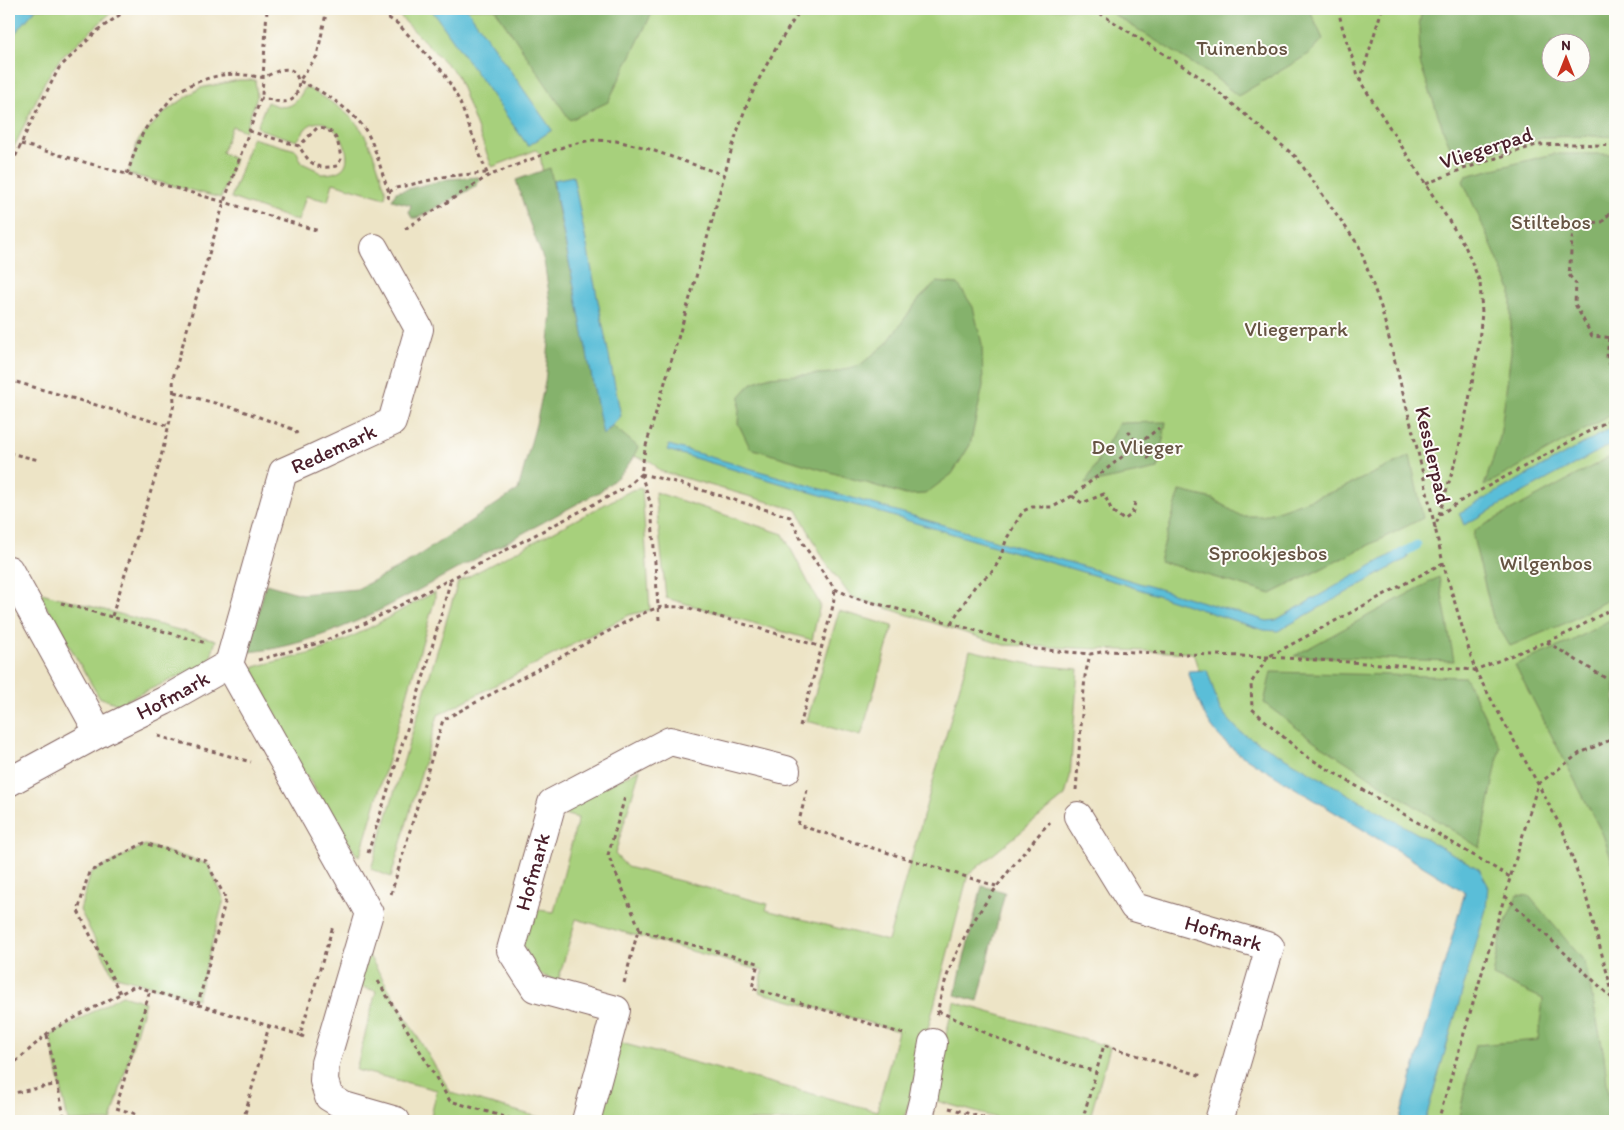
<svg xmlns="http://www.w3.org/2000/svg" width="1624" height="1130" viewBox="0 0 1624 1130" font-family="Itim,sans-serif">
  <style>
    .green { fill: #a7d07c; stroke: #787854; fill-rule: evenodd }
    .forest { fill: #85b26c; stroke: #68684c; fill-rule: evenodd }
    .water { fill: #5abed8; stroke: #526e82 }
    .lines { fill: none; stroke-linecap: round; stroke-linejoin: round }
    .stream { stroke: #5abed8; stroke-width: 9 }
    .street-casing { stroke: #836461; stroke-width: 30 }
    .secondary-casing { stroke: #836461; stroke-width: 30 }
    .path { stroke: #836461; stroke-width: 3; stroke-dasharray: 4 4; stroke-linecap: butt }
    .street { stroke: #fff; stroke-width: 28 }
    .secondary { stroke: #fff; stroke-width: 28 }
    .labels { text-anchor: middle; stroke-width: 4; stroke-linejoin: round; paint-order: stroke }
    .park-label { font-size: 21px; fill: #665443; stroke: #fdfcf7 }
    .street-label { font-size: 21px; fill: #4a1f2b; stroke: #fdfcf7 }
  </style>
  <rect width="100%" height="100%" fill="#fdfcf7"/>
  <filter id="ink" filterUnits="userSpaceOnUse"><feTurbulence type="fractalNoise" baseFrequency=".02" numOctaves="2"/><feDisplacementMap in="SourceGraphic" scale="10" xChannelSelector="R" yChannelSelector="G"/><feConvolveMatrix kernelMatrix="1 2 1 2 8 2 1 2 1" color-interpolation-filters="sRGB"/></filter>
  <filter id="wash" filterUnits="userSpaceOnUse"><feTurbulence type="fractalNoise" baseFrequency=".0096" numOctaves="4" result="noise"/><feDisplacementMap in="SourceGraphic" scale="20" xChannelSelector="R" yChannelSelector="G"/><feGaussianBlur stdDeviation="1.12" result="paint"/><feColorMatrix in="noise" values="0 0 0 0 0 0 0 0 0 0 0 0 0 0 0 0 0 1.4 0 .05"/><feComposite in="paint" operator="in"/></filter>
  <g filter="url(#wash)">
    <rect width="100%" height="100%" fill="#ede4c6"/>
    <g class="green">
      <path d="M36,9H115L60,59L45,81L9,158V40Z"/>
      <path d="M393,9H1615V1121H1413L1478,890L1234,741L1212,711L1193,653L1004,645L851,597L826,563L797,510L660,471L652,462L581,439L540,154L536,150L492,167L457,75ZM1552,42H1582V72H1552Z"/>
      <path d="M239,80H255L257,96L245,131L232,126L222,153L235,159L221,198L128,174L138,140L166,111L200,88Z"/>
      <path d="M305,87C325,97 348,111 361,129C373,147 379,171 386,191L385,198L333,183L328,201L306,196L298,221L231,198L252,138L296,150L302,163L317,170L321,174C328,174 338,173 343,168C357,154 330,106 306,128C303,132 300,137 297,141L259,129L257,126L267,102C288,111 295,107 305,87Z"/>
      <path d="M642,488L650,610L629,615L438,715L391,877L371,869L458,582L632,490Z"/>
      <path d="M655,492L783,534L820,605L812,640L666,598Z"/>
      <path d="M38,592L216,640L209,663L117,704L99,697Z"/>
      <path d="M435,592V599L360,856L356,854L241,672C264,662 290,660 315,652C357,638 396,612 435,592Z"/>
      <path d="M839,611L893,626L861,736L807,721Z"/>
      <path d="M970,650L1029,664L1078,669L1070,777L1065,796L968,875L904,1121H610L601,1119L617,1042L877,1111L898,1031L759,992L763,971L576,919L558,981L539,974L522,944L531,909L554,912L578,818L556,812L640,769L615,854L627,867L768,904L766,910L888,941Z"/>
      <path d="M145,845L208,864L224,899L197,999L113,975L80,910L91,873Z"/>
      <path d="M368,954L451,1093L553,1121H451L431,1116L437,1090L356,1070L376,991L358,986Z"/>
      <path d="M122,995L145,1002L111,1121H68L50,1036Z"/>
      <path d="M954,1002L1110,1047L1089,1121H1007L930,1099Z"/>
    </g>
    <g class="forest">
      <path d="M495,9H654L608,102L570,120Z"/>
      <path d="M1105,9H1309L1323,39L1309,54L1238,96L1214,77Z"/>
      <path d="M1422,9H1615V137L1603,136L1545,137L1458,162L1454,156L1444,132L1420,63L1419,26ZM1552,42H1582V72H1552Z"/>
      <path d="M1553,154H1608L1615,155V413L1484,486L1500,437L1511,352V290L1463,181L1466,176Z"/>
      <path d="M550,168L604,434L613,426L638,447C628,470 618,477 599,492C551,518 503,544 455,570C391,605 321,646 248,652L266,584L301,594L357,589L404,565L518,490L536,424L545,382L552,313L544,261L528,219L516,180Z"/>
      <path d="M478,177L480,180L475,187L417,218H412L409,212L411,205L392,200L396,192L448,179Z"/>
      <path d="M937,282L958,284L973,307L982,344L983,386L970,445L952,474L925,494L906,495L750,448L738,423L740,396L751,384L767,377L832,373L860,365L887,343L918,300Z"/>
      <path d="M1166,422L1158,469L1085,484L1119,423Z"/>
      <path d="M1615,454V596L1566,623L1510,646L1493,618L1473,537L1475,530Z"/>
      <path d="M1410,456L1423,518L1271,594L1159,561L1180,491L1213,499L1241,516H1263L1340,489Z"/>
      <path d="M1439,577L1454,661L1294,656Z"/>
      <path d="M1615,617V870L1603,835L1515,665L1572,641Z"/>
      <path d="M1271,672L1465,677L1500,747L1480,848L1314,741L1264,703Z"/>
      <path d="M982,886L1005,892L978,1001L955,995Z"/>
      <path d="M1517,895L1529,896L1585,962L1604,1055L1611,1121H1458L1469,1069L1475,1045L1538,1040L1543,999L1493,976L1501,934Z"/>
    </g>
    <g class="water">
      <path d="M9,9H36L9,40Z"/>
      <path d="M431,9H467L552,130L528,146Z"/>
      <path d="M573,176L621,416L603,435L553,180Z"/>
      <path d="M1615,426V442L1464,525L1459,513Z"/>
      <path d="M669,445L856,499L1267,621L1276,620L1401,549L1407,551L1408,558L1278,631L1263,630L1120,583L667,450Z"/>
      <path d="M1207,670L1220,710L1240,732L1479,869L1488,885L1486,909L1425,1121H1399L1465,892L1241,755C1206,730 1201,710 1188,671Z"/>
    </g>
    <g class="lines">
      <path class="stream" d="M1397,556L1417,545"/>
    </g>
  </g>
  <g filter="url(#ink)">
    <g class="lines">
      <defs>
        <g id="street">
          <path id="s1" d="M229,664L283,472L310,460L392,422L419,329L374,248"/>
          <path d="M9,782L99,733"/>
          <path id="s2" d="M1078,816L1134,907L1270,947L1219,1121"/>
          <path id="s3" d="M586,1121L616,1010L535,988L511,950L552,803L670,741L786,770"/>
          <path d="M918,1121L923,1101L933,1043"/>
        </g>
        <g id="secondary">
          <path id="s4" d="M9,570L99,733L164,701L229,664L369,913L325,1063L324,1081L329,1097L344,1106L396,1121"/>
        </g>
      </defs>
      <use href="#street" class="street-casing"/>
      <use href="#secondary" class="secondary-casing"/>
      <g class="path">
        <path d="M327,9L317,56L299,81C320,89 354,111 366,131C377,149 381,173 389,192L388,199"/>
        <path d="M375,9L398,24L444,73L459,100L488,176"/>
        <path d="M1093,9L1200,77L1296,157L1359,246L1381,307L1418,452L1443,563L1475,670L1538,784L1563,831L1587,900L1615,1002"/>
        <path d="M1338,9L1343,30L1360,81L1465,246L1480,282L1482,313L1478,350L1469,400L1457,456L1435,528"/>
        <path d="M1360,81L1382,9"/>
        <path d="M249,131L299,146C310,164 315,170 337,166L341,159C338,141 337,129 317,128L299,146"/>
        <path d="M21,144L224,202L319,231"/>
        <path d="M9,171L30,124L59,68L97,31L128,9"/>
        <path d="M127,174C133,158 138,139 148,125C151,120 157,116 161,111C165,107 169,101 173,96C185,85 206,78 222,75C229,74 238,74 245,75C251,75 258,78 264,77C273,74 290,61 297,77C299,82 299,88 297,92C292,109 273,99 261,98"/>
        <path d="M1426,184L1460,170L1536,145L1576,144L1615,146"/>
        <path d="M389,192L396,188L448,176L486,173"/>
        <path d="M1615,199L1611,212L1602,222L1584,223L1573,229L1569,275L1576,284L1575,304L1592,336L1615,338"/>
        <path d="M1611,212L1615,216"/>
        <path d="M405,229L488,176L568,145L591,140L616,141L643,147L724,175"/>
        <path d="M1609,338L1607,357L1615,377"/>
        <path d="M9,380L169,426"/>
        <path d="M174,392L237,409L295,430L297,434"/>
        <path d="M1128,431L1149,459"/>
        <path d="M9,453L39,460"/>
        <path d="M641,474L675,482L790,517L805,547L835,589L855,598L951,623L1035,649L1090,654L1107,651L1268,657L1475,670L1568,633L1615,607"/>
        <path d="M1072,496L1082,503L1104,494L1112,511L1124,520L1132,514L1136,499"/>
        <path d="M1439,515L1459,502L1615,417"/>
        <path d="M1443,563L1268,657L1251,683L1252,709L1304,755L1510,877"/>
        <path d="M61,603L206,643"/>
        <path d="M112,616L159,465L174,404L173,378L224,202L262,95L267,9"/>
        <path d="M659,620L651,505L641,474L645,449C665,382 685,316 704,249C717,205 727,159 743,115C757,78 779,42 801,9"/>
        <path d="M951,623L975,586L992,572L999,561L1007,538L1023,511L1032,507H1053L1072,496L1159,428"/>
        <path d="M1547,642L1615,684"/>
        <path d="M258,660L319,643L368,622L625,488L641,474"/>
        <path d="M800,726L833,606L835,589"/>
        <path d="M158,736L251,762"/>
        <path d="M807,790L798,825L996,886"/>
        <path d="M1076,790L1085,676L1090,654"/>
        <path d="M368,853L425,672L451,579"/>
        <path d="M391,894L443,720L635,617C659,606 662,605 689,608L822,647"/>
        <path d="M1505,896L1614,1000"/>
        <path d="M638,930L758,963L752,988L907,1035"/>
        <path d="M378,981L450,1101L519,1121"/>
        <path d="M624,983L639,927L608,855L625,797"/>
        <path d="M120,993L78,911L89,872L144,843L206,861L226,899L198,1004"/>
        <path d="M938,1011L1019,1048L1096,1072"/>
        <path d="M937,1015C947,954 982,904 1020,857C1030,846 1039,833 1050,822"/>
        <path d="M47,1035L65,1121"/>
        <path d="M304,1037L300,1035L333,926"/>
        <path d="M9,1066L19,1059L50,1031L135,986L300,1035"/>
        <path d="M9,1094L58,1084"/>
        <path d="M949,1108L996,1121"/>
        <path d="M134,1121L136,1114L116,1108L150,990"/>
        <path d="M243,1121L269,1026"/>
        <path d="M1082,1121L1104,1045L1202,1076"/>
        <path d="M1438,1121L1538,784L1580,753L1615,738"/>
      </g>
      <use href="#street" class="street"/>
      <use href="#secondary" class="secondary"/>
    </g>
  </g>
  <g class="labels">
    <g class="park-label">
      <text x="1242" y="55">Tuinenbos</text>
      <text x="1551" y="229">Stiltebos</text>
      <text x="1296" y="336">Vliegerpark</text>
      <text x="1137" y="454">De Vlieger</text>
      <text x="1268" y="560">Sprookjesbos</text>
      <text x="1546" y="570">Wilgenbos</text>
    </g>
    <g class="street-label">
      <text transform="translate(1486 148) rotate(-18)" y="7">Vliegerpad</text>
      <text dy="7" stroke="none"><textPath href="#s1" startOffset="255">Redemark</textPath></text>
      <text transform="translate(1433 455) rotate(77)" y="7">Kesslerpad</text>
      <text dy="7" stroke="none"><textPath href="#s4" startOffset="269">Hofmark</textPath></text>
      <text dy="7" stroke="none"><textPath href="#s3" startOffset="325">Hofmark</textPath></text>
      <text dy="7" stroke="none"><textPath href="#s2" startOffset="200">Hofmark</textPath></text>
    </g>
  </g>
  <rect width="1624" height="1130" fill="none" stroke="#fdfcf7" stroke-width="30"/>
  <g transform="translate(1566 58)"><circle r="24" fill="#fdfcf7" stroke="#b5a4a5"/>
  <path d="M0-4L9 19L0 12L-9 19Z" fill="#c8321e"/>
  <text y="-8" font-size="14" font-weight="bold" text-anchor="middle" fill="#4a1f2b">N</text>
  </g>
</svg>
